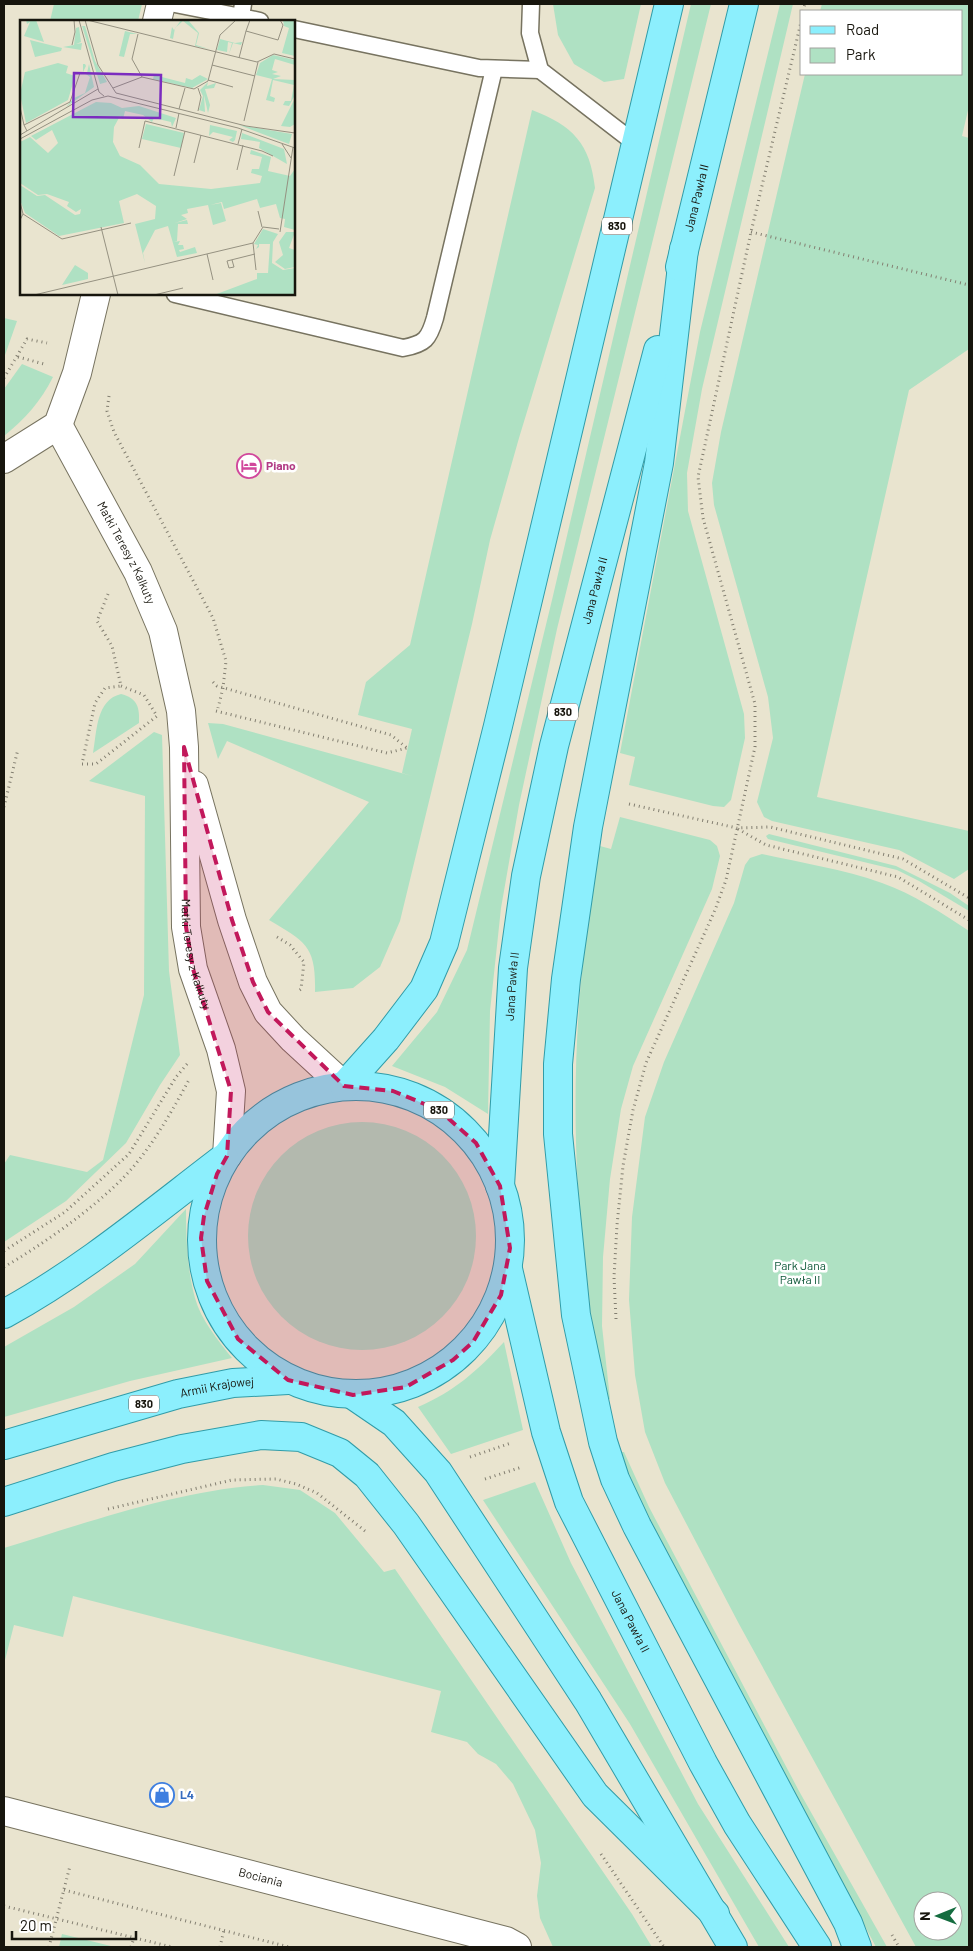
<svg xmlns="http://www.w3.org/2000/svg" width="973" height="1951" viewBox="0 0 973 1951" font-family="Barlow,sans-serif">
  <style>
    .green { fill: #afe1c3; fill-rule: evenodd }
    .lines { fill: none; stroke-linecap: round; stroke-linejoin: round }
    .lane-casing { stroke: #777360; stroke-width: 19 }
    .street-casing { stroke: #777360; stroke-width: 30 }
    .primary-casing { stroke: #319ca8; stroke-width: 30 }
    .path { stroke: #837f71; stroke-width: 3; stroke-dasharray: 1 4; stroke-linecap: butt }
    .lane { stroke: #fff; stroke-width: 16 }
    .street { stroke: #fff; stroke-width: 28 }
    .primary { stroke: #8ceffd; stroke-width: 28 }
    .marked { fill: #c2185b; fill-opacity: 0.2; stroke: #c2185b; stroke-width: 4; stroke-dasharray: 10 6; stroke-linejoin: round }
    .labels { text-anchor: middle; stroke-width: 5; stroke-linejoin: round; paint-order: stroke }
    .shield { fill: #fff; stroke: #5d5b56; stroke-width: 1 }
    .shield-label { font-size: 11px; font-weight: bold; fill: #17150d }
    .street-label { font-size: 12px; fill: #17150d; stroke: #fff }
    .hotel-label { font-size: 12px; font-weight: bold; fill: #b23c85; stroke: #fff; text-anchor: start }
    .park-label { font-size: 12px; fill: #0b5636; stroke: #fff }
    .shop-label { font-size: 12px; font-weight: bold; fill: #366cbe; stroke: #fff; text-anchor: start }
    .inset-road { fill: none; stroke: #959181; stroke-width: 1 }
    .view { fill: #7b2cbf; fill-opacity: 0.15; stroke: #7b2cbf; stroke-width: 2.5 }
    .inset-edge { fill: none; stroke: #17150d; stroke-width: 2.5 }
  </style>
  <rect width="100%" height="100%" fill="#e9e4cf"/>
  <g class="green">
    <path d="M54,4H142L138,21H50Z"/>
    <path d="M553,4H641L624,79L604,82L574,64L558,35Z"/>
    <path d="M691,4H711L557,629L519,805L501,908L490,1011L488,1114L445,1087L392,1066L437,1012L467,950L552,600Z"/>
    <path d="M780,4H793L702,389L687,473L688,511L744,714L745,738L731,800L724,807L713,806L629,785L635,757L620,753L700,332Z"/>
    <path d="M822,4H969V106L962,136L969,138V349L909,390L817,797L969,831V869L954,879L899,850L772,821L764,817L757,802L773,738L768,697L714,505L712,483L721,432L805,74H962V11H820Z"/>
    <path d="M532,110C573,126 590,143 595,188L519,438L490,540L472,624L400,921L380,967L353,988L315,992C316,946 306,942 269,920L369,802L227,741L218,759L208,723L223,724L412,776L402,773L412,729L358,715L366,682L410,645Z"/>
    <path d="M4,318L17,321L4,358Z"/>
    <path d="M22,364L53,377C41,401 25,419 4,436V389Z"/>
    <path d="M121,694C137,698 140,707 139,723L93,753C97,731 96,700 121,694Z"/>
    <path d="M154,732L162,735L169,971L180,1055L160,1085L126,1143L66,1201L4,1242V1164L10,1155L87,1172L103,1160L144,995L145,796L89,781Z"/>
    <path d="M620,817L710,840L717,846L720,856L712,889L633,1066L621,1109L610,1179L603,1257L602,1326L610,1399L606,1400C568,1218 565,1028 600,846L611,849Z"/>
    <path d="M769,834L896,866L950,893L969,906V911L919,881L897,870L768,839L766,836Z"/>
    <path d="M762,854C802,863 843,869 882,883C913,894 942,913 969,931V1947H916L739,1624L665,1483L645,1432L635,1375L629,1300L632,1217L645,1117L664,1062L734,903L745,865L750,858ZM923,1901H953V1931H923Z"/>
    <circle cx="362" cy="1236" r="114"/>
    <path d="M186,1209C186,1238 187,1269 195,1298C201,1320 218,1340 232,1358L130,1381L4,1417V1347L74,1307L135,1264Z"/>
    <path d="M504,1342L523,1430L451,1454L418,1407C455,1391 477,1371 504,1342Z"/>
    <path d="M622,1452H624L649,1507L799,1791L887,1947H876L635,1491L620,1455Z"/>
    <path d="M535,1482L571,1563L698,1804L789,1947H759L630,1724L483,1500Z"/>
    <path d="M263,1485L300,1490L335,1513L384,1572L395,1569L632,1914L652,1947H553L540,1918L537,1896L541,1863L535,1830L513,1784L496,1764L478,1754L467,1742L431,1732L441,1691L73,1596L63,1637L14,1625L4,1664V1548C86,1523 178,1490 263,1485Z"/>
    <path d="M62,1934L115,1947H59Z"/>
  </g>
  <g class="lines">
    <defs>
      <g id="lane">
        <path d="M175,4L241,17"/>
        <path d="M243,4L241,17L260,21"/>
        <path d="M531,4L530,33L540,70L636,144"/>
        <path d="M294,29L479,68L540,70"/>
        <path d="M175,294L403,348C425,344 429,339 435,318L494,69"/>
      </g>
      <g id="street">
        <path d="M157,21L161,4"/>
        <path id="s1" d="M58,425L138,572L163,631L181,711L184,747L186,927L193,969L221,1049L231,1091L227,1156"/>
        <path d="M4,459L58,425L77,373L96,294"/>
        <path d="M194,785L232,920L253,982L268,1012L293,1039L344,1086"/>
        <path id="s2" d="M4,1811L506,1941L517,1947"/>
      </g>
      <g id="primary">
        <path d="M684,249L659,463L588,827L566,979L558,1064V1134L576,1315L603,1442L615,1479L637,1526L848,1923L857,1947"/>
        <path id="s3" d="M680,267L744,4"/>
        <circle cx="356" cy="1240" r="154"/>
        <path d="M344,1086L386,1039L424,989L444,943L498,726L669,4"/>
        <path id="s4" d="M500,1186L513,968L526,876L554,746L658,350"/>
        <path id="s5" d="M508,1269L546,1432L569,1502L703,1763L737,1824L817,1947"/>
        <path d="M4,1314C83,1271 153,1212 224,1158"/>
        <path d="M353,1395L394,1423L438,1472L588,1701L733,1947"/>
        <path id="s6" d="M4,1445L178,1394L233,1383L288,1380"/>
        <path d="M4,1502L113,1467L182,1449L261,1435L301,1437L340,1453L367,1475L406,1524L595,1795L715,1914"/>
      </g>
    </defs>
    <use href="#lane" class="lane-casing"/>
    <use href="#street" class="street-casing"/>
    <use href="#primary" class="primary-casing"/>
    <g class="path">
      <path d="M803,11L805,4"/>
      <path d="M751,232L969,285"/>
      <path d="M18,357L44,364"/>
      <path d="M4,378L27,339L47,343"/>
      <path d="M109,396L107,411L114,432L213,618L226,661L223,688L218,708"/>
      <path d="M108,594L97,621L112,646L121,686"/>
      <path d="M213,682L217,686L391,735L407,748"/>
      <path d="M121,686L144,695L157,716L96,764H82L95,703L105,688Z"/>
      <path d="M216,711L387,753L407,748"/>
      <path d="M629,804L737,828L770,827L903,859L969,898"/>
      <path d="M4,807L18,749"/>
      <path d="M738,829L766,845L898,877L969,920"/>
      <path d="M277,937L290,945L304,962L301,989L297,992"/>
      <path d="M4,1251L65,1212L129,1154L176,1077L188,1063"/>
      <path d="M4,1267C42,1245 93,1209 124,1177C151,1149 171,1113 190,1078"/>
      <path d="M616,1319L614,1277L617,1225L623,1166L633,1110L646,1063L715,910L726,880L755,747V704L703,518L698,477L751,232L802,18"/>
      <path d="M470,1457L511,1443"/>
      <path d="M485,1479L522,1467"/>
      <path d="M108,1509L232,1480L276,1479L296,1484L317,1493L365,1531"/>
      <path d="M601,1854L664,1947"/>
      <path d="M64,1890L289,1947"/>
      <path d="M4,1906L172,1947"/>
      <path d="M892,1935L899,1947"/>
      <path d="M49,1947L70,1866"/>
      <path d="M131,1947L134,1938"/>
      <path d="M220,1947L224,1930"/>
    </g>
    <use href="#lane" class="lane"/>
    <use href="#street" class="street"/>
    <use href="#primary" class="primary"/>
  </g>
  <path class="marked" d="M184,747L232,920L253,982L268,1012L344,1086L393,1091L439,1110L476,1143L500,1186L510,1248L501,1295L473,1342L453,1360L406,1387L353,1395L288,1380L238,1339L207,1281L201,1238L204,1216L217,1174L227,1156L231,1091L193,969L186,927Z"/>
  <defs>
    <symbol id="hotel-ring" viewBox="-11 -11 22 22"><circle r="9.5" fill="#fff" stroke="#d1479c" stroke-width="1.5"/><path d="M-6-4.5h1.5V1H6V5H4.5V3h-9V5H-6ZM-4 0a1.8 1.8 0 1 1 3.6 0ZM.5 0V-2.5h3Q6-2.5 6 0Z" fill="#d1479c"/></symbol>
    <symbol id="shop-ring" viewBox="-11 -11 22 22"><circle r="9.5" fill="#fff" stroke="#3f7fe0" stroke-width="1.5"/><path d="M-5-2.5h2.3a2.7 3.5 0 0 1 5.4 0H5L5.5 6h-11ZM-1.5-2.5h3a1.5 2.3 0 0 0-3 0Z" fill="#3f7fe0"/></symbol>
  </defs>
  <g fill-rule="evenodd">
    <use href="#hotel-ring" x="235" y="452" width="28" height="28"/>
    <use href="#shop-ring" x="148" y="1781" width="28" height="28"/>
  </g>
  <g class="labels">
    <g class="shield">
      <rect x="602" y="217.5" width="30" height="17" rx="4"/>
      <rect x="548" y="703.5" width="30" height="17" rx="4"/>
      <rect x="424" y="1101.5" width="30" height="17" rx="4"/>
      <rect x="129" y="1395.5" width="30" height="17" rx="4"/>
    </g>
    <g class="shield-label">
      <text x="617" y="230">830</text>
      <text x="563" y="716">830</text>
      <text x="439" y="1114">830</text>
      <text x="144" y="1408">830</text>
    </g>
    <g class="street-label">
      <text dy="4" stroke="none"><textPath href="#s3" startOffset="71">Jana Pawła II</textPath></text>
      <text dy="4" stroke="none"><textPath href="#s1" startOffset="145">Matki Teresy z Kalkuty</textPath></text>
      <text dy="4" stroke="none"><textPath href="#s4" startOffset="605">Jana Pawła II</textPath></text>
      <text dy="4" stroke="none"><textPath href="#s1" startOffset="558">Matki Teresy z Kalkuty</textPath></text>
      <text dy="4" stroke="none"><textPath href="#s4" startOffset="200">Jana Pawła II</textPath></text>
      <text dy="4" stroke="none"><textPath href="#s6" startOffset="221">Armii Krajowej</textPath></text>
      <text dy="4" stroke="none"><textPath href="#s5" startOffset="375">Jana Pawła II</textPath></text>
      <text dy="4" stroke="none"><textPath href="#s2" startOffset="265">Bociania</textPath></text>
    </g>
    <g class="hotel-label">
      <text x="266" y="470">Piano</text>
    </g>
    <g class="park-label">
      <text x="800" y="1270">Park Jana<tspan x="800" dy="14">Pawła II</tspan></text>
    </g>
    <g class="shop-label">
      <text x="180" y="1799">L4</text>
    </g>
  </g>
  <g transform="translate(20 20)">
    <rect width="275" height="275" fill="#e9e4cf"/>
    <path d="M6,0H16L24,22L4,16L10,2L7,4ZM161,0H168L179,13L176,25L189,29L175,26L178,13L163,1L155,8L153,19L150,18L152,7L154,10ZM263,0H275V36L262,33L269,8L264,6ZM62,6H65L75,41L87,62L80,64ZM59,7L61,22L56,24L62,23L61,30L43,27L54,25L56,8ZM105,11L117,14H110L104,37L99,36ZM200,19L215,23L222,22L221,25L213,23L209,34L212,23L208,22L207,32L197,30ZM10,20L42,28L41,31L15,37ZM253,35L275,40V45L255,39L252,50L258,52L252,54L261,56L253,59L275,60V75L269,86L263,85L265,81H271L274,65L253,60L250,76L255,78L254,82L246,80L252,59L236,55L240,43ZM38,43L48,46L46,53L55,56L48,80L6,103L0,74L5,52ZM63,44H65L66,46L63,52L67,53L69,44L74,67L46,87L54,78L65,73L70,57L63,52ZM134,55L165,63L166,58L172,60L180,55L188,59L172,68L133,59ZM188,62L187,66L196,63L194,68L185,69L190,85L188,93L184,75L185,92L179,90L183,76L180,70ZM275,78V104L270,107L261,106ZM76,82L91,83L102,88L119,86L156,98L152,107L151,102L134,98L132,102L123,95L105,91L103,99L100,96L94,107L93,122L100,136L120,145L139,164L191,169L240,163L242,156L231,153L232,149H239L242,137L230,134L231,130L251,137L248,151L270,156L275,149V210L264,207L265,199L260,198L256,184L240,188L237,179L204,189L202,182L190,185L201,183L206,201L193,205L188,185L167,189L168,193L161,195L167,199L155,203L167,200L168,204H158L157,221L154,222L160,221L158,225H163L164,229L159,230L160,232L175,227L177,233L157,237L148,206L135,210L123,233L125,243L115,204L135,199L136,186L117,174L99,181L104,203L39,216L5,193L0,180V165L17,176L25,175L55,195L60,194L61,189L56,192L47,186L49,182L27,174L18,175L0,163V122L10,117L28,133L38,123L32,110L16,120L11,116ZM126,104L164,113L161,128L122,119ZM190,105L217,111L215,120L213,122L209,120L213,117L193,112L189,116ZM219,105L272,114L269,124ZM222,113L264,129L267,144L239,128L240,122L221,119ZM243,209L258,214L253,222L252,243L263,250L275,248V275H194L237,259V253H248L250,224H239V227L236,229L238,225L234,224ZM266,212H275L269,228L275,230V247L265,249L255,242L263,235L259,222ZM55,245L68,253V259L42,265Z" fill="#afe1c3"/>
    <path class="inset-road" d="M59,0L79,72L84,76M65,0L78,45L96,73L226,106L275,113M67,0L237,42L254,34L275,39M230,0L226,11L258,20L263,5L260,0M118,14L112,39L122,57L174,69L188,61L200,15L216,0M52,25L55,12L54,0M0,34V50M219,38L226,11M192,45L235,56M188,60L213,67M93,68L122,57M178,68L181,77L178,91M0,87L4,105M159,89L165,68M224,101L238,42M156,108L159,93M7,111L4,105L50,82L60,53M0,115L78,69M0,119L72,80L88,76L218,108L275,128M218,124L222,109M262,124L271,138M119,128L125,101L242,131L253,136M174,143L181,115M217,150L223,125M154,156L165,111M0,182L3,194L0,200M238,191L242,207M3,194L42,219L111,203M81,207L98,275M260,212L273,127M233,223L236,250M187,234L193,260M212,240L214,247L209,248L207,241L235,234M14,275L233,223L243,207L259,209M134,275L163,268"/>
    <path class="view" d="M54,53L141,55L140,98L53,97Z"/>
    <rect width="275" height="275" class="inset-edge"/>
  </g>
  <rect width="973" height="1951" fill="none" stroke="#17150d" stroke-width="10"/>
  <rect x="800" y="10" width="162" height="65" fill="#ffffff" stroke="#a2a19e"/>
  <rect x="810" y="26" width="25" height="8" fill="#8ceffd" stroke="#a2a19e"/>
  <text x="846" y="35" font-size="15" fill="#17150d">Road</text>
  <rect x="810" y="48" width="25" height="15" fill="#afe1c3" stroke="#a2a19e"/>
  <text x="846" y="60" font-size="15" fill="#17150d">Park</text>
  <g transform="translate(938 1916) rotate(269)"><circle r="24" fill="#ffffff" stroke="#a2a19e"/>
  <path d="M0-4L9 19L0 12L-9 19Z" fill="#146c3f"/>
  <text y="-8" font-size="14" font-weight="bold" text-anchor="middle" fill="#17150d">N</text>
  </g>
  <path d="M12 1931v8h124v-8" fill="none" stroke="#17150d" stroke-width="2.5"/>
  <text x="20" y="1931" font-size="15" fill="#17150d" stroke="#ffffff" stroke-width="4" paint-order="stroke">20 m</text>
</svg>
